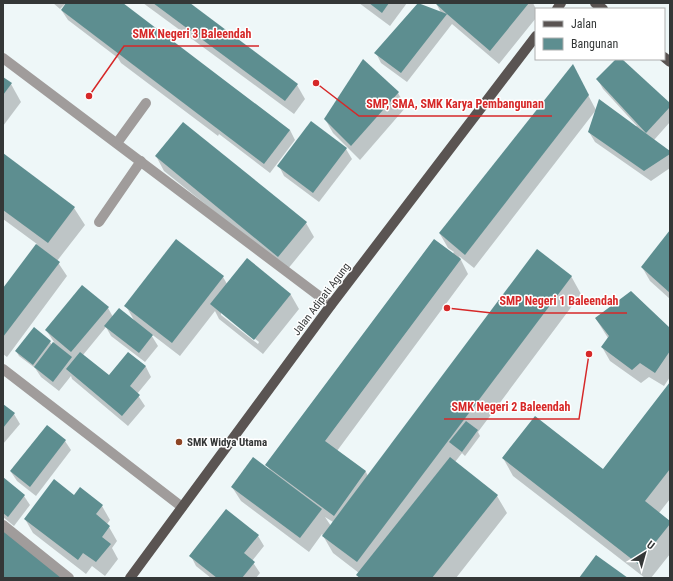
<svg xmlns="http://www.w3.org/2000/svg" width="673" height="581" viewBox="0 0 673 581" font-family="'Roboto Condensed',sans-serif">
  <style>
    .shadow { fill: #0003; fill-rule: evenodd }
    .building { fill: #5d8e90 }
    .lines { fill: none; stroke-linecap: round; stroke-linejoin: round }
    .minor { stroke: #a09c9b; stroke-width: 10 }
    .major { stroke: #5a5452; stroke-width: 10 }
    .poi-dot { fill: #8d4525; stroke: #fff; stroke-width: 1.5 }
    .labels { text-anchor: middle; stroke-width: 3; stroke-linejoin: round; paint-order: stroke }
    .street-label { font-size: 11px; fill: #343737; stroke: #fff }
    .poi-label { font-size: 11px; font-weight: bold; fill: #343737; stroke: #fff; text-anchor: start }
    .leader { fill: none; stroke: #d62828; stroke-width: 1.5 }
    .callout-dot { fill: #d62828; stroke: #fff; stroke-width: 1.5 }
    .callout-label { font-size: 12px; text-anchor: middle; font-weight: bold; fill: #d62828; stroke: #fff; stroke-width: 3; stroke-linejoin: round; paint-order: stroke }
  </style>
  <rect width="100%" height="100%" fill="#eef7f8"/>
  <g class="shadow">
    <path d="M53,3H121L290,130L295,140L270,173L219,134L218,136L121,63L118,58L68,20L62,11L66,5L65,4L60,9Z"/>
    <path d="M143,3H188L297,85L305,99L294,114Z"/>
    <path d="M359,3H407L390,26Z"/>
    <path d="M436,3H533L536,9V18L499,64L452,24L407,82L381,63L376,53L441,13Z"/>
    <path d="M618,59H620L670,105V122L654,140L670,152V168L651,181L595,142L589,132L637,126L603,89L598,80Z"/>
    <path d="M3,78L11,84L21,102L3,126Z"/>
    <path d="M580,80L596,110L474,268L459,256L468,274L337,451L366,472L368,476L571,276L581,294L478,432L480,436L465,456L462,453L455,462L497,496L507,513L456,578H359L357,575L359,573L333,553L322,534L309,552L241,501L232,487L271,472L267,465L454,252L448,248L440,234ZM325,517L333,522L331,526Z"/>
    <path d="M398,93L406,107L360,160L333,133L325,119Z"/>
    <path d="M311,123L346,149L352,159L319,202L284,176L279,166Z"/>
    <path d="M3,155L74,208L85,225L57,261L67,276L7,357L3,354V289L37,244L3,219Z"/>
    <path d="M156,156L306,223L314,237L287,270L164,171Z"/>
    <path d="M670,233V299L650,281L642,267Z"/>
    <path d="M247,259L291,295L299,309L263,354L219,319L215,311L180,356L150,333L158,346L145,362L111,336L106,327L83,355L109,377L128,353L146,367L151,377L137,394L145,406L128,426L72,379L71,376L59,391L41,377L35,368L19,356L16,351L50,342L52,345L54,342L46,330L108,308L113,317L135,322L126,306L223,277L227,284ZM221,312L259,342L258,344L221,315Z"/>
    <path d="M596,319L670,329V377L664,386L649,377L641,383L610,361L602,347L608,338Z"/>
    <path d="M670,384V499L659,513L670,522V554L651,578H645L513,476L503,458L603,470Z"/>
    <path d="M3,405L14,414L20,424L3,444Z"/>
    <path d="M65,441L71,450L36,496L17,481L11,472Z"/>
    <path d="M3,479L24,496L30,505L14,526L3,517Z"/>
    <path d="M102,506L110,520L107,524L109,527L117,541L112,548L118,559L105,576L92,566L86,574L33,533L25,519Z"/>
    <path d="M227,511L258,536L264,546L252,561L260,573L256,578H211L196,566L191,556Z"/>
  </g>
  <g class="building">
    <path d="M66,3H123L290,130L264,164L61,10Z"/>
    <path d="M153,3H190L298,84L285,101Z"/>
    <path d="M369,3H389L382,13Z"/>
    <path d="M418,3L447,14L435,3H529L490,51L447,14L401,73L374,53Z"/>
    <path d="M363,59L399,92L351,146L324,119Z"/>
    <path d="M616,59H622L670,103V107L646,133L596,79Z"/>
    <path d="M573,64L589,95L465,255L439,233Z"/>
    <path d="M3,77L12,83L3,95Z"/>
    <path d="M599,99L670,151V154L644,171L588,132Z"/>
    <path d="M311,121L347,148L313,193L277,166Z"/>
    <path d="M183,122L307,222L278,257L155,156Z"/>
    <path d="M3,153L75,207L48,243L3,210Z"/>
    <path d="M670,230V293L641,267Z"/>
    <path d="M176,239L224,276L172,343L124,306Z"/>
    <path d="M434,239L461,259L325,441L366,471L334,516L265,465Z"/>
    <path d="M36,244L60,262L3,337V288Z"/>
    <path d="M537,249L572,276L357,562L322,536Z"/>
    <path d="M247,258L291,294L254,340L210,304Z"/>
    <path d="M82,285L109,307L71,352L45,330Z"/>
    <path d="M631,291L670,328V351L655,373L640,363L632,370L601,347L609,336L595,318Z"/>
    <path d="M119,308L153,335L139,353L104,326Z"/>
    <path d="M34,327L51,341L33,365L15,351Z"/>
    <path d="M53,342L72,357L53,382L34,367Z"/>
    <path d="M80,352L109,375L128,352L146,366L130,386L140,395L122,416L66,369Z"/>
    <path d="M670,382V469L645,501L670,521V524L638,564L502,458L535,416L603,469Z"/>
    <path d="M3,404L15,413L3,428Z"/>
    <path d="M466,421L478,430L462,452L449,442Z"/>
    <path d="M47,425L66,440L30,487L10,471Z"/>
    <path d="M253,457L322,509L300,538L231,487Z"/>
    <path d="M450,457L498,495L432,578H360L356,575Z"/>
    <path d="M3,477L25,495L8,517L3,513Z"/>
    <path d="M54,479L74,495L80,487L103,505L96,514L110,526L102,537L111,544L96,562L83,553L78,560L24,519Z"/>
    <path d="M226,509L259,535L244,553L255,562L242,578H217L189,556Z"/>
    <path d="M3,528L67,578H3Z"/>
    <path d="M596,555L628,578H579Z"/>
  </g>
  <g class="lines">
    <g class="minor">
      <path d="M3,58L331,305"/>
      <path d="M117,143L146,103"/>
      <path d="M99,222L141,161"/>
      <path d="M3,369L182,507"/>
      <path d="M3,525L69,578"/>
    </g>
    <g class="major">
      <path d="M595,3L603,9"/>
      <path d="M557,9L561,3"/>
      <path d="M664,57L670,62"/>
      <path d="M130,578L331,305L536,36"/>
    </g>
  </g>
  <circle class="poi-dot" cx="179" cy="442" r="4"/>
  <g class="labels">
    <g class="street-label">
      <text transform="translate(321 299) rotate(-53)" y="4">Jalan Adipati Agung</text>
    </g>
    <g class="poi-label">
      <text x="187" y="446">SMK Widya Utama</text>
    </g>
  </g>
  <path class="leader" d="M89 96L124 46H259M316 83L359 116H552M447 308L492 313H627M589 354L579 419H444"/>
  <g class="callout-dot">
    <circle cx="89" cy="96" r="4"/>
    <circle cx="316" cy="83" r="4"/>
    <circle cx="447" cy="308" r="4"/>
    <circle cx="589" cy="354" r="4"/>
  </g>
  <g class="callout-label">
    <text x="192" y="38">SMK Negeri 3 Baleendah</text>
    <text x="455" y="108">SMP, SMA, SMK Karya Pembangunan</text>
    <text x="559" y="305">SMP Negeri 1 Baleendah</text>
    <text x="511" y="411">SMK Negeri 2 Baleendah</text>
  </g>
  <rect width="673" height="581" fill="none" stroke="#343737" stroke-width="8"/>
  <rect x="535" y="8" width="130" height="52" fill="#ffffff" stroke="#aeafaf"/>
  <rect x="543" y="21" width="20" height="6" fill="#5a5452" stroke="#aeafaf"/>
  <text x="571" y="28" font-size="12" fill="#343737">Jalan</text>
  <rect x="543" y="38" width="20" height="12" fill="#5d8e90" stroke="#aeafaf"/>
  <text x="571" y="48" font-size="12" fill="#343737">Bangunan</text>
  <g transform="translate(645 553) rotate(37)" stroke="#ffffff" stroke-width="3" paint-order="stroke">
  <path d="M0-3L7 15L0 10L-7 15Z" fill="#343737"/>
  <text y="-6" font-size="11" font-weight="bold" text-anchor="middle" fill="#343737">U</text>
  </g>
</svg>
